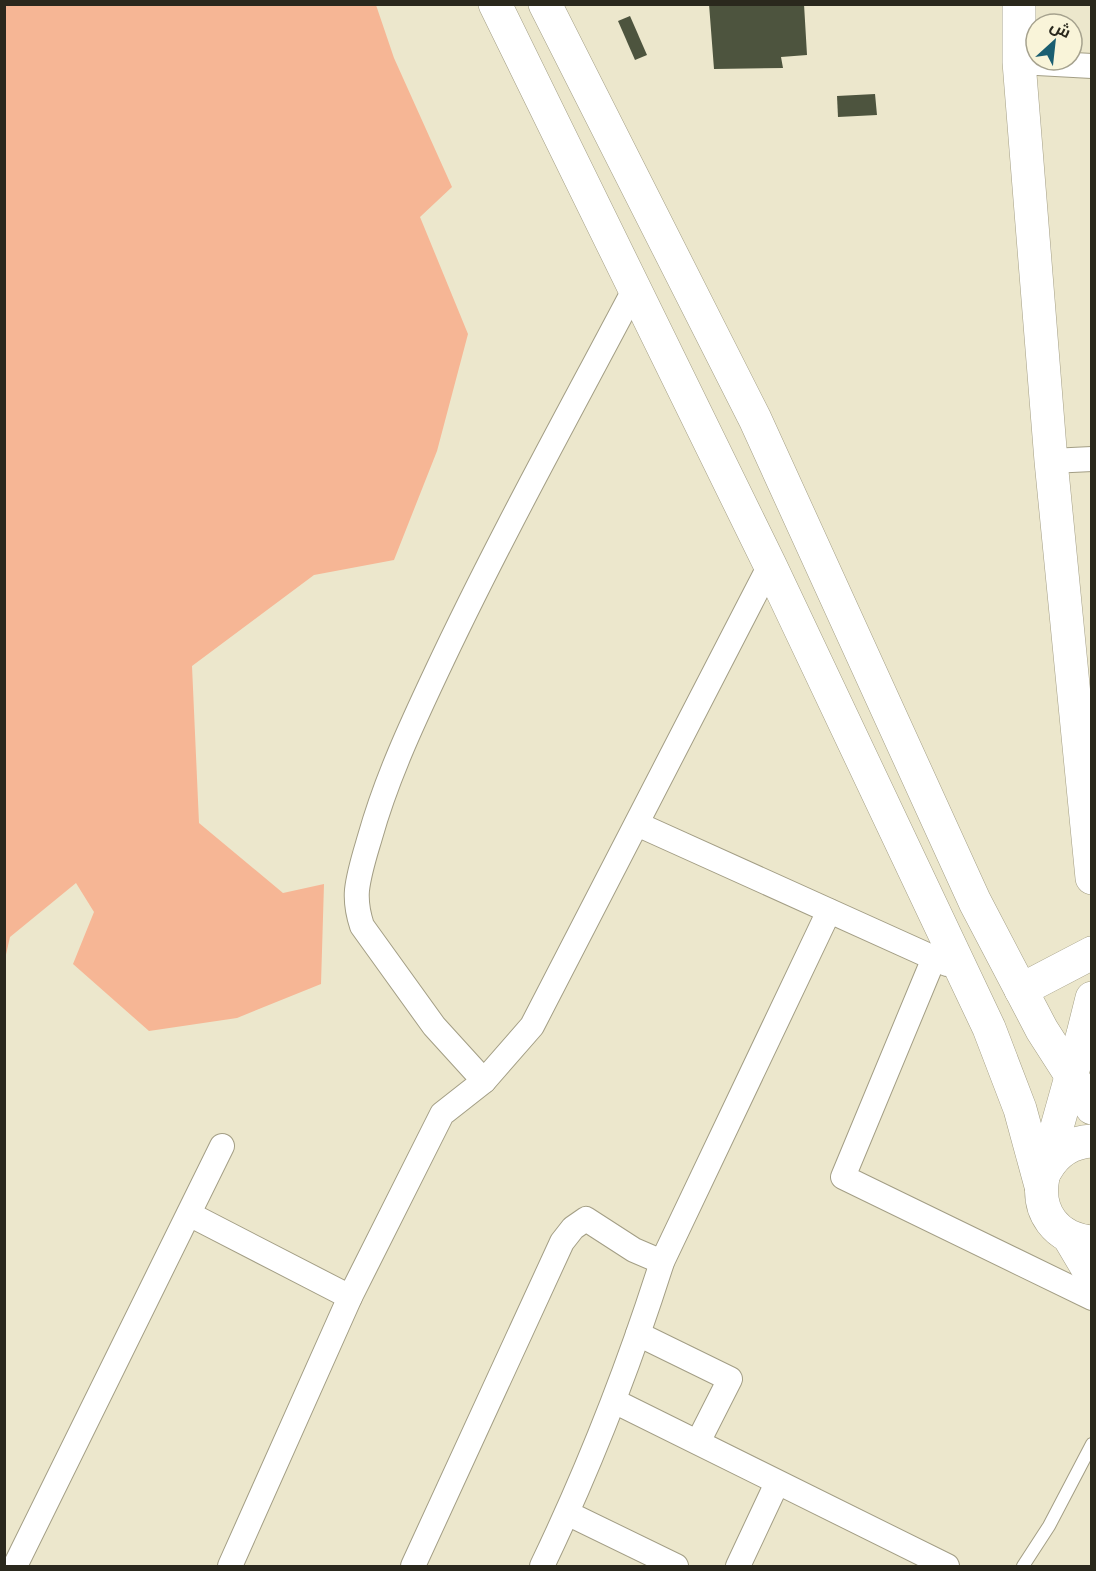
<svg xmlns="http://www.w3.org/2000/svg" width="1096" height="1571" viewBox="0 0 1096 1571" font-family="'Golos Text',Cairo,sans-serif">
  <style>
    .green { fill: #f6b695 }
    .building { fill: #4d543e }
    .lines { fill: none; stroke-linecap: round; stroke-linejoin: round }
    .lane-casing { stroke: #a39e85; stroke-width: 14 }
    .street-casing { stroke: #a39e85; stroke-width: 26 }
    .secondary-casing { stroke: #a39e85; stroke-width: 34 }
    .lane { stroke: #fff; stroke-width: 12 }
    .street { stroke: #fff; stroke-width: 24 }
    .secondary { stroke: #fff; stroke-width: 33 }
  </style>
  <rect width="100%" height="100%" fill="#ece7cc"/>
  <path class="green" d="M5,4L376,5L394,58L452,187L420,217L468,334L437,451L394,560L314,575L192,666L199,823L283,893L324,884L321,984L237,1018L149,1031L73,964L94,912L76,883L10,937L5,959Z"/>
  <g class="building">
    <path d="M709,4H804L807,55L781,57L783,68L714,69Z"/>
    <path d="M630,16L647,55L635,60L618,21Z"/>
    <path d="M875,94L877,115L838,117L837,96Z"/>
  </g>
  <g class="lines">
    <defs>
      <path id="lane" d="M1023,1566L1049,1526L1092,1444"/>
      <g id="street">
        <path d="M1019,62L1092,66"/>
        <path d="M1051,461L1092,459"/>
        <path d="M637,824L947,964"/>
        <path d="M934,958L843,1177L1092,1298"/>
        <path d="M484,1081L434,1026L362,926C358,914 356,902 357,890C359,872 365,854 370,837C386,780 411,726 436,673C497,543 567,417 634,290"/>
        <path d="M189,1214L350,1297"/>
        <path d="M638,1334L730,1379L698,1442"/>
        <path d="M614,1401L947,1566"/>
        <path d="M567,1513L676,1566"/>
        <path d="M15,1566L222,1146"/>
        <path d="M230,1566L350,1297L442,1114L484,1081L532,1026L770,565"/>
        <path d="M413,1566L562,1242L573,1228L586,1219L634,1250L662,1262"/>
        <path d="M542,1566C589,1468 629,1366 662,1262L829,911"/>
        <path d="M738,1566L777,1483"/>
      </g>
      <g id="secondary">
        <path d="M495,4L770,565L989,1028L1020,1109L1041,1186"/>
        <path d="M545,4L755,419L975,902L1042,1030L1092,1108"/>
        <path d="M1019,4V62L1051,461L1092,878"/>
        <path d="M1021,990L1092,953"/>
        <path d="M1092,998L1083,1034L1043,1177C1036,1212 1056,1239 1092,1242"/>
        <path d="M1046,1170C1056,1152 1071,1142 1092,1141"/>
        <path d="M1069,1237L1092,1276"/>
      </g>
    </defs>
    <use href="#lane" class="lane-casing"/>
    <use href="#street" class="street-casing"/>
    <use href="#secondary" class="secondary-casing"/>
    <use href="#lane" class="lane"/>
    <use href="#street" class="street"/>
    <use href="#secondary" class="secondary"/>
  </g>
  <rect width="1096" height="1571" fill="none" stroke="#2a281d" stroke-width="12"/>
  <g transform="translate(1054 42) rotate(27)"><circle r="28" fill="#f9f4d9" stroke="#a6a28e" stroke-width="1.5"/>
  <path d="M0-4.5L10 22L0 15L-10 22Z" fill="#1b5e71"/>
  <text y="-9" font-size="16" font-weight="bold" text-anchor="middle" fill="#2a281d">ش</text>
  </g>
</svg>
